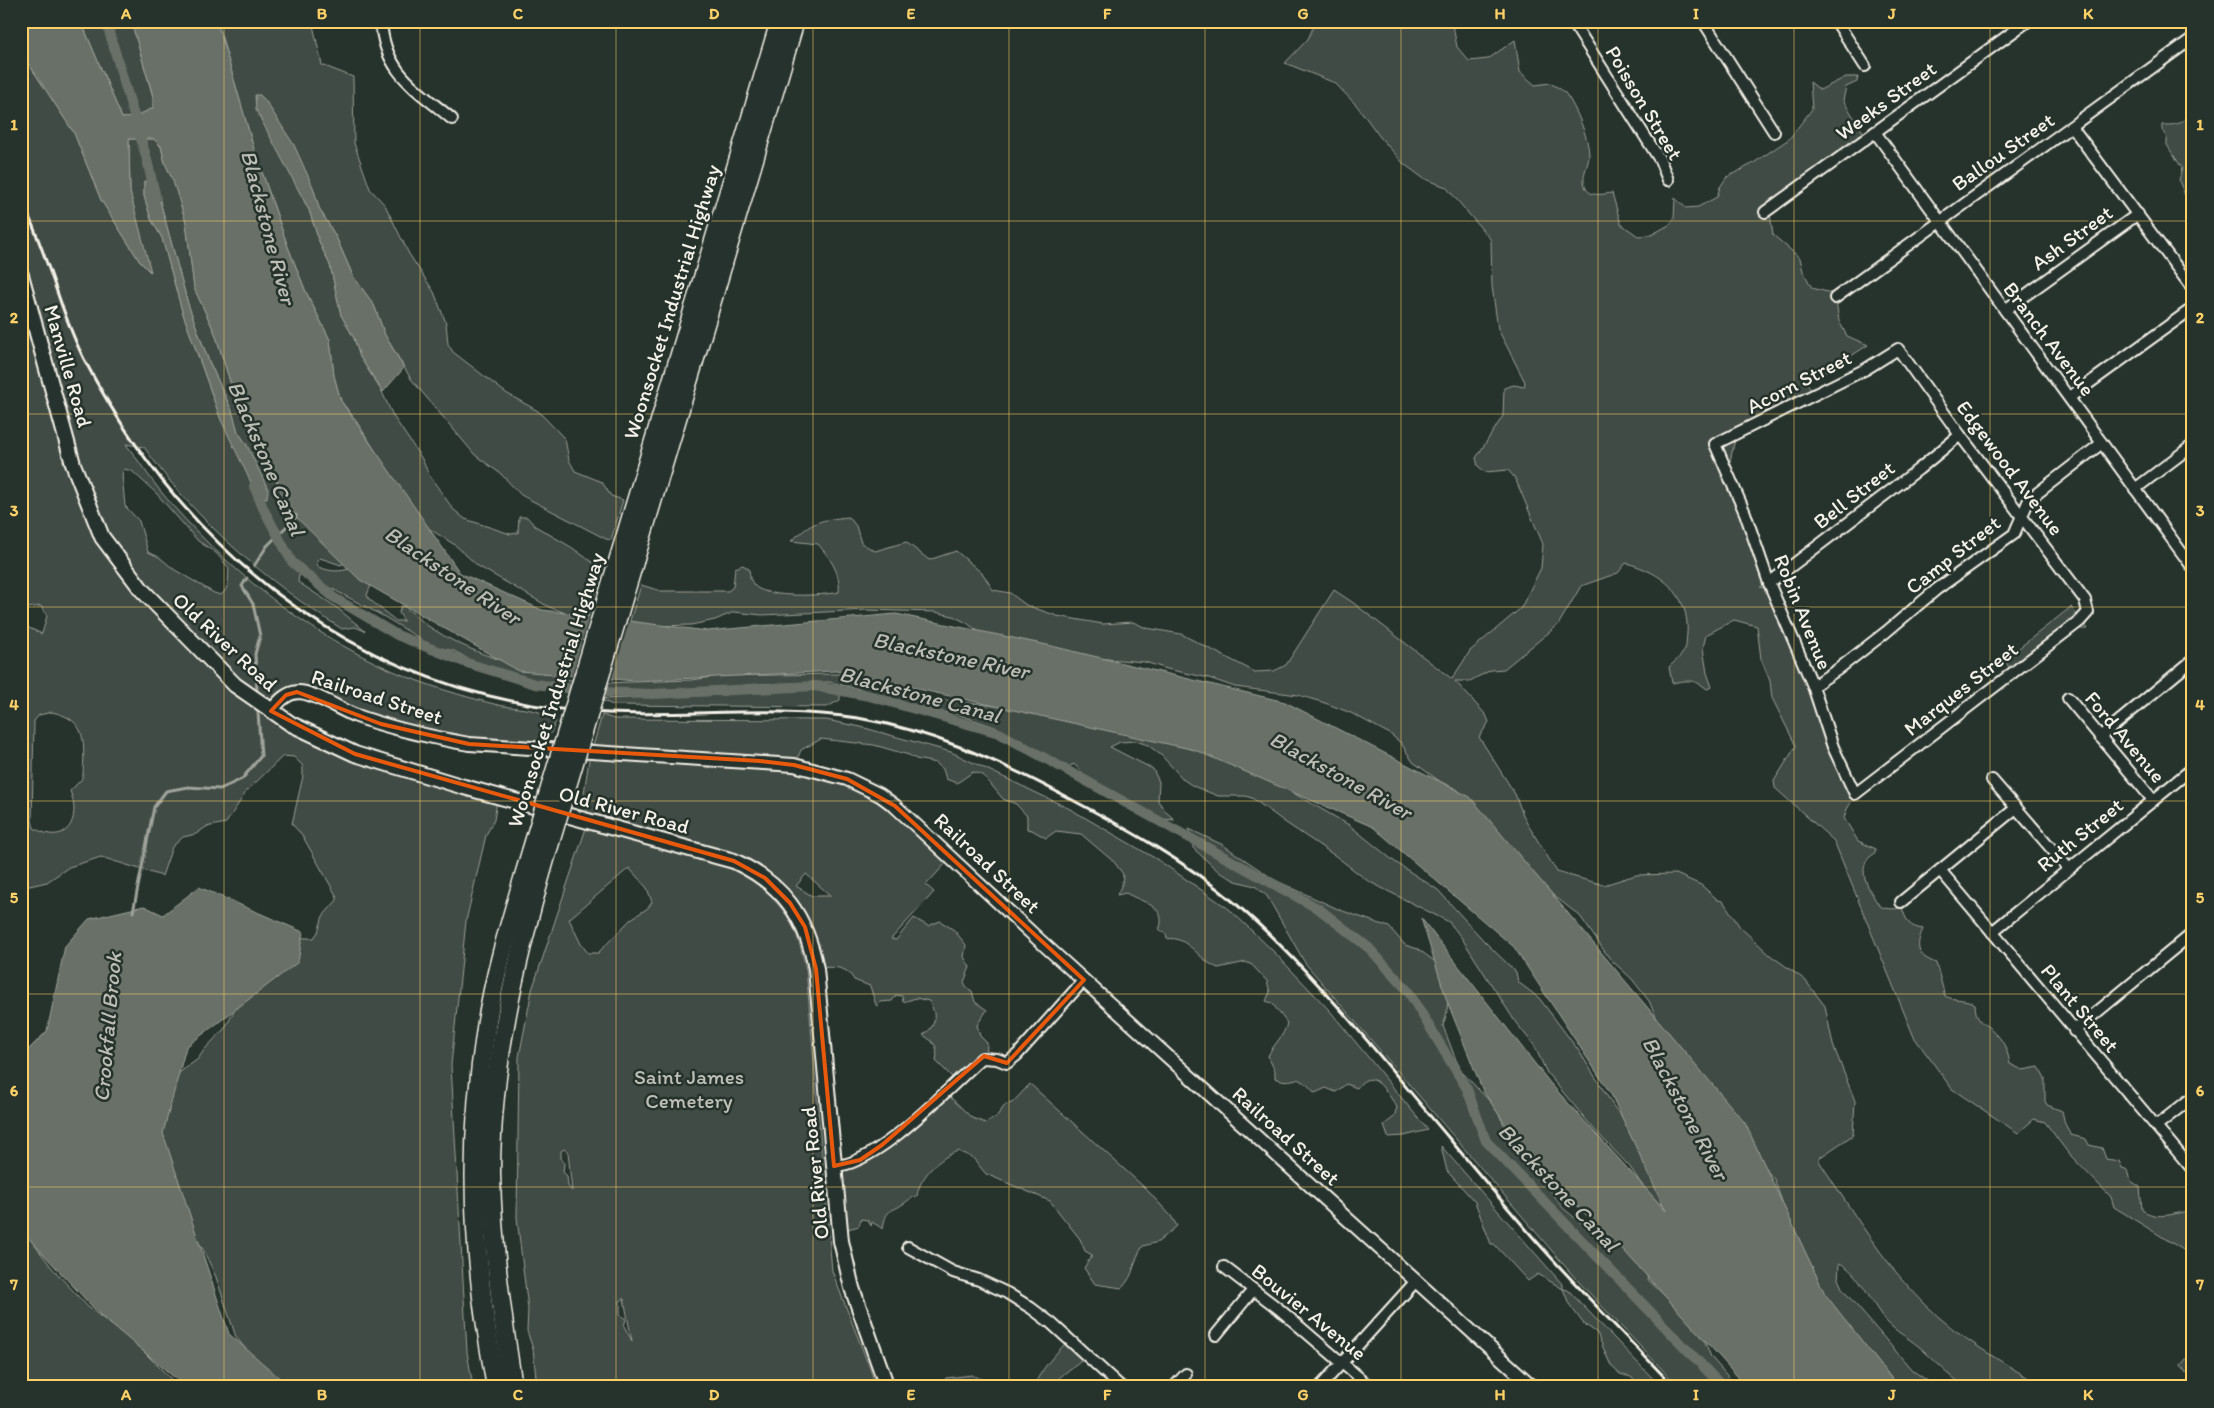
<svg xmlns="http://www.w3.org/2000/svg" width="2214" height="1408" viewBox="0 0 2214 1408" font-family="Itim,sans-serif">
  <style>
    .green { fill: #414b45; stroke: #9a9e96; fill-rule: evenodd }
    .water { fill: #676f68; stroke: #9fa39b }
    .pier { fill: #26332d }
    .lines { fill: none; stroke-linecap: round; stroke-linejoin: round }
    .stream { stroke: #9fa39b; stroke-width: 3 }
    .canal { stroke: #676f68; stroke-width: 10 }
    .minor-casing { stroke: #f4f1e8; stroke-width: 14 }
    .tertiary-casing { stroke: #f4f1e8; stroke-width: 16 }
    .secondary-casing { stroke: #f4f1e8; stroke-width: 18 }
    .motorway-casing { stroke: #f4f1e8; stroke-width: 21 }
    .minor { stroke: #26332d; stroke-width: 10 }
    .tertiary { stroke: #26332d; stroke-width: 12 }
    .secondary { stroke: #26332d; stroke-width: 14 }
    .motorway { stroke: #26332d; stroke-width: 18 }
    .rail { stroke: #f4f1e8; stroke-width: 3 }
    .motorway-bridge-casing { stroke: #f4f1e8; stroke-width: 21; stroke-linecap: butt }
    .motorway-bridge { stroke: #26332d; stroke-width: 18 }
    .marked { fill: none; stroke: #e8590c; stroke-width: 4; stroke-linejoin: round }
    .grid { fill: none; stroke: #ffd166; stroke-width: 1; stroke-opacity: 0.55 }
    .labels { text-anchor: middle; stroke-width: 5; stroke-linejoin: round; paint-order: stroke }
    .street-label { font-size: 21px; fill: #f4f1e8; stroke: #26332d }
    .park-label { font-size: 21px; fill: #bebfb7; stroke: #26332d }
    .water-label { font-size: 22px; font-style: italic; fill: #bcbdb5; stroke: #26332d }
    .neatline { fill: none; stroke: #ffd166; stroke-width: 2 }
    .grid-label { font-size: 16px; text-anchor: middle; font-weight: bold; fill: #ffd166 }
  </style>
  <rect width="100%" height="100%" fill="#26332d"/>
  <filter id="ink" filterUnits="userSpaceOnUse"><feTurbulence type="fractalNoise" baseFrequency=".02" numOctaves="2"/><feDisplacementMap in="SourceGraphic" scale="10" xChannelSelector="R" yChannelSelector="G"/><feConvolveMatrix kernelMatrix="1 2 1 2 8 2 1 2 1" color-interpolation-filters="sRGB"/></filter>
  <g filter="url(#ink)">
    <g class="green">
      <path d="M81,21H131L153,97V108L135,117L122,118Z"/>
      <path d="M217,21H312L322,65L353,77L354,143L370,189L385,205L409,254L434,292L446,323L448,344L453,352L506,393L538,411L565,439L569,460L575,471L602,482L611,496L623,500L611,540L606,539L521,495L501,474L475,455L411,379L385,335L374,305L353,276L336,237L319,208L313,187L304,201L309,210L320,244L330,265L341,315L354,338L360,357L382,392L393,416L422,459L429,475L453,509L465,519L510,534L518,533L519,517H527L535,526L571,547L602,569L587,621L549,607L478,566L455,545L422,524L355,419L341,401L334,376L330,340L306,292L288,247L254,149Z"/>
      <path d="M1316,21H1452L1457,47L1469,61L1488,59L1515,40L1520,72L1535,85L1550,83C1555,86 1562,89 1566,94C1576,107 1589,139 1589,155C1589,166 1581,174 1585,186C1589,198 1602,194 1612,193L1621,224L1638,236L1651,235L1669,225L1674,219L1675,198L1686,208L1698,207L1717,197L1720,187L1727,177L1752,164L1789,139L1812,109L1810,82L1820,90L1846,77H1858L1857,82L1846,87L1843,100L1866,137L1769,207L1773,235L1800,258L1803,271L1812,288L1835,294L1839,321L1847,336L1868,345L1831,369L1806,381L1812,392L1736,435L1727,474L1773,589L1760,587L1771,590L1810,687L1841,778L1861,786L1847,809L1844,818L1858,841L1876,849L1874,854C1858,863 1864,882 1873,895C1874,898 1877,903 1879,905C1885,910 1895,909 1902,908C1907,922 1909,927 1923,929C1915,947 1917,956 1936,963L1945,996C1954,1001 1966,998 1975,1004C1976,1026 1985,1021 1997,1035C2005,1043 2008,1053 2010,1064L2023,1070L2039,1067L2045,1078V1101L2047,1105L2062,1111L2065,1124L2071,1135L2086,1139L2089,1145L2102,1148L2106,1159L2119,1161L2122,1168L2128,1170L2131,1181L2140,1187L2142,1210C2159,1221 2174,1213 2193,1210V1256L2114,1207L2111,1197L2068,1153L2045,1122L2034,1119L2018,1133L1952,1089L1925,1052L1914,1037L1834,841L1775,788L1774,781L1796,746L1772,698L1770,681L1761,659L1757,626L1734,620L1706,635L1703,648L1707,673L1712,687L1707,689C1695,679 1687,680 1672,683L1669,667C1674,662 1682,656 1685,649C1687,645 1686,638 1687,634C1690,595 1662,572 1626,563L1618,573L1581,586L1558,625L1504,669L1491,670L1470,681H1455L1486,715L1489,722L1479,737L1515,794L1525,820L1557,872L1604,885L1636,875L1676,874L1701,885L1718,900L1723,901L1740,927L1770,955L1805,980L1825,1006L1833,1045L1855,1101L1853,1135L1819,1158V1161C1852,1210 1882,1262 1925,1304C1958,1338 2003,1362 2043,1387H1967C1948,1376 1934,1359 1917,1345C1907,1337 1895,1331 1887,1322C1872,1306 1858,1270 1839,1263L1838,1279L1843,1290L1912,1370L1936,1387H1898L1885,1370L1840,1322L1784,1237L1783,1204L1774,1179L1752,1153L1657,1019L1649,1001L1632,979L1610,959L1580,916L1553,895L1457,789L1441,782L1413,762L1401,743L1390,734L1351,713L1325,703L1298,695L1235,687L1209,678L1167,669L1145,662L1084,657L987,638L967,623L953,616L935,612L867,610L762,615L734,612L715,620L691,625L628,627L641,585L661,591H728L733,587L735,568L743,565L749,569C750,576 750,582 756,587C769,598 822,596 839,592C841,573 830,558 818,544L791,541C814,521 819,520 849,517L856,526L861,543L875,551L906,542L929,560L956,551L983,574L993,590L1010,593L1026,605L1057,616L1103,624L1133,622L1146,628L1181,634L1255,672L1274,671L1286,665L1334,590L1352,602L1452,679L1470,651L1521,608L1541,568L1543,544L1515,478L1508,470L1485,472L1478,466L1476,458L1503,416L1504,388L1514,385L1524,387L1525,382L1498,329L1492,286L1491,240L1446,187L1423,178L1404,164L1380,137L1358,107L1335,83L1285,63L1308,39Z"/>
      <path d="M21,52L74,133L101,200L140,262L150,272L130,192L129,139H154L161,147L165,163L173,180L186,222L194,288L215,333L237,404L259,444L289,509L350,560L341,565L320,558L317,561L318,567C332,572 339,572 353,568L371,585L367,595L369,599L396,621H404L399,613L401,606L405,607C415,615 425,625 436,631C476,656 525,668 570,680H580L578,687L536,682L474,662L454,651L432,646L383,616L310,577L299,575L298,582L336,607L365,631L355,627L342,629C267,582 195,520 144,447L126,444C138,460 149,477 162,493C223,566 303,631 391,670C425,685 462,696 498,705C512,708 527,708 539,712C545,714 549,719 556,721L544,749L454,746L305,697H292L278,702L275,718L497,801L494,820L486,835L466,921L451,1065L467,1352L473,1387H282L257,1363L236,1337L216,1277L204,1251L180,1212L153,1144L172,1078L198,1059L204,1050L225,1028L243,995L286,938H314L318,932L323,916L337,900V897L302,835L292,824L303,776V766L294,757L283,756L246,792L226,823L206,827L196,834L183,837L172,847L162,876L101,857L69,867L47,882L21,888V706L25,698L21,684V627H27L42,634L47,616L41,606L21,609ZM144,181L157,190L188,304L208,359L232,411L238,432L247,445L221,420L182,311L162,238L151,219L144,196ZM124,469L132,471L156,493L198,541L216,553L229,568C228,578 230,588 221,595L214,593L175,570L159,557L148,552L139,521L125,506L122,475ZM52,712C89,720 84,744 83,775L81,780L70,791C82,820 66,847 34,828L32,821L34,721L39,715Z"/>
      <path d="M2193,105V214L2179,181L2182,168L2167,145V138L2162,130V125C2180,125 2185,124 2190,106Z"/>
      <path d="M2071,607L2088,629H2071L2012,675L2005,659Z"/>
      <path d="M838,674C855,674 874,673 889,682C898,687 903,693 913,696L1012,708L1114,717L1264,771L1295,794L1349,825L1395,862L1438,890L1484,941L1516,972L1518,982L1539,998L1579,1051L1614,1107L1641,1141L1669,1211L1650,1197L1630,1167L1593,1128L1547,1073L1534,1045L1516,1023L1461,937L1449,922L1368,881L1337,857L1286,823L1252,798L1245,796H1218L1193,786L1184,780L1162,756L1148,745L1136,741L1120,742L1110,747L1153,769L1159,782L1158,801L1166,812L1175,820L1150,818L1091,782L1074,764L1062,770L1053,758L998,728L956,714L924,709L876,693L829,682L758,684L702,689L599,690L603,683L692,680L718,676Z"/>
      <path d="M823,689L840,694V700L827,707L613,705L598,699L724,695L758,690Z"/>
      <path d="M602,715L614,719L826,720L861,727L951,752L1070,809L1158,860L1229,909L1273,951L1330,1011L1428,1130L1404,1136L1388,1137L1384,1125L1394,1117L1397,1107C1387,1093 1373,1065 1357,1088L1346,1084L1336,1092L1326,1088L1315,1093C1293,1068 1297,1087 1275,1078V1071L1268,1056C1274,1043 1284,1037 1287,1023L1272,1003L1266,1001L1270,992L1267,981L1252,965L1246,962L1218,968C1199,961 1188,935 1167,939L1166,934L1159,930C1169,906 1141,902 1126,893L1117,895L1122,884L1123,874L1114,862L1081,834L1056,831L1046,838L1032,830L1027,829V816L1016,804L1003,799L983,775L973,772L957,783L946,779L943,769L936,763L916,759L909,755L874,745L821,739L801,750L794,766C828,776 863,787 892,809C912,824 929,845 947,862L926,885L934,892L891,939L896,940L914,918L928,926L940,921L954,930L966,945L964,957L970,967L964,982L967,988L972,991L975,1002L987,1010L977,1025L980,1036L987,1043L986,1062L979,1063L954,1079L936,1061C939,1046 934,1042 923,1035C937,1026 937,1015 929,1001L916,998L903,1002L902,996L896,995L892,1001L880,1002L878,1006L876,1005L870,986L854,980C845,963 830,968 812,968L792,916L775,897L774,900C795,922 799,940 806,969L832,1271L877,1387H537L533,1349L527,1331L528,1309L517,1218L519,1057L532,990L587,825V804L584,793L589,760ZM629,868L647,888L652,902L648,908L631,919L598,953H588L581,944L569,919ZM806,874L831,896H812L796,886ZM564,1149L568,1152L572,1191L568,1186L567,1176L563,1172L564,1163L561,1158V1151ZM623,1299H624L632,1341L624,1326L626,1319L620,1315V1301Z"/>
      <path d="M1189,829L1223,845L1275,880L1340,910L1389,927L1405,945L1418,949L1441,966L1449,978L1447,1012L1443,1026L1456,1060L1463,1073L1495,1107L1517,1150L1544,1181L1562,1207L1593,1233L1638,1254L1643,1262L1648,1280L1700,1329L1711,1357L1737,1387H1679L1576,1279L1305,963L1267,896L1255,886L1236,881L1219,872L1193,848Z"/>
      <path d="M1030,1084L1145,1188L1171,1216L1177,1226L1158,1242L1143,1246C1132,1262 1136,1273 1122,1288L1095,1284L1084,1268L1092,1255L1085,1251L1080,1239L1050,1201L986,1174L973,1158L958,1151C940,1157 919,1177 917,1196C910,1198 908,1201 903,1204C890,1213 886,1208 883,1229L872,1222L871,1226L868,1220L861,1219L859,1226L844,1230L834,1167L858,1160L945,1092L972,1118L986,1123L996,1117L1006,1104L1012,1103Z"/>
      <path d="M1441,1146L1563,1285V1289L1568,1290L1661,1387H1640L1631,1377L1620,1374L1611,1366L1597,1333L1583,1323L1569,1304L1563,1289L1538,1274L1528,1281L1494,1244H1491L1475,1202L1447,1171Z"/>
      <path d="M21,1217L31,1240L52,1268L88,1307L134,1342L179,1387H21Z"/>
      <path d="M1067,1342L1082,1357L1081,1360C1072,1368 1057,1378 1051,1387H1033C1042,1369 1052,1357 1067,1342Z"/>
      <path d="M2186,1359H2193V1376L2186,1373L2181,1365Z"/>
      <path d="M972,1375L993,1384L1016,1387H941L946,1378Z"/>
    </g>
    <g class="water">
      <path d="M21,21H81L122,118L135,117L153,108V96L131,21H217L254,149L288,247L306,292L330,340L334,376L341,401L460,573L542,610L707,631L896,614L1047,645L1285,702L1470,797L1745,1123L1825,1294L1898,1387H1747L1617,1243L1535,1168L1483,1091L1447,1001L1421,918L1550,1083L1666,1211L1611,1094L1514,947L1373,827L1195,750L836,671L636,681L519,671L360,580L296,517L237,404L215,333L194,288L186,222L173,181L165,163L161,146L154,139H129L130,192L151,272L140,262L101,200L74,133L21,52Z"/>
      <path d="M255,95H260L265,100L294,145L313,187L319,208L336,237L353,276L374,305L385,335L404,368L383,392L360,357L354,338L341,315L330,265L320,244L309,210L256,110Z"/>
      <path d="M144,181L150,182L157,190L188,304L208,359L232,411L238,432L247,445L268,489L267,498L258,497L221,420L182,311L162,238L151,219L144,196Z"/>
      <path d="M199,887L303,932L298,962L186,1047L163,1133L229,1334L283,1381L285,1387H186L101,1316L21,1230V1057L47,1031L65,946L89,919L144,906L163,915Z"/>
    </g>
    <path class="pier" d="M590,614L630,619L611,681L571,678Z"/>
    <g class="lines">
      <g class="stream">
        <path d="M254,566L267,546L296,517V515"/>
        <path d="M247,578L242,586L253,604L260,636L255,654L257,691"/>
        <path d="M133,912L154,807L166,791L188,787L220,789L242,779L261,756L258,712"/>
      </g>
      <g class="canal">
        <path d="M106,21L146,156L156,198"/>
        <path d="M254,486L264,510L292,562L333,597L397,635L467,663L535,684L597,692L653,694L815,686L869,696L999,733L1319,909L1369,948L1408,991L1467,1089L1486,1141L1723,1387"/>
      </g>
      <defs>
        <g id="minor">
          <path d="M381,21C384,73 417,89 452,119"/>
          <path d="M1572,21L1660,160L1668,180"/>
          <path d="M1703,21L1774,132"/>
          <path d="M1836,21L1865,66"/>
          <path d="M2072,127L2193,289"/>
          <path d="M1875,132L2193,568"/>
          <path d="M1765,212L2028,21"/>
          <path d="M1835,298L2193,38"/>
          <path d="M2005,310L2138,214"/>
          <path d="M1898,349L1960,435L2085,600L2088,612L2080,621L1855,794L1833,747L1813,686L1769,583L1745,513L1715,444L1866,369Z"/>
          <path d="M2070,397L2193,308"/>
          <path d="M2135,489L2193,445"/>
          <path d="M1769,583L1919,469L1960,435"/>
          <path d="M1813,686L1837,670L1886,632L1937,589L2014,534L2028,502L2035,495L2102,443"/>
          <path d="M2068,698L2153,800"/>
          <path d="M2100,737L2193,660"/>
          <path d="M1992,780L2069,869"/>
          <path d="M1940,870L2193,1170"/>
          <path d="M1901,902L2016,808"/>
          <path d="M1992,932L2193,768"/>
          <path d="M2074,1031L2193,933"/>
          <path d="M2156,1126L2193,1097"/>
          <path d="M834,1166C877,1166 949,1087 982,1058L997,1059L1007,1063L1017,1055L1084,980"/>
          <path d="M908,1247L953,1272L979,1280L1007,1293L1031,1308L1051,1323L1121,1387"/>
          <path d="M1224,1267L1279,1309L1370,1387"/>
          <path d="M1216,1335L1253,1290"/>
          <path d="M1174,1387L1186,1374"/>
          <path d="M1320,1387L1416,1281"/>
        </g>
        <path id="tertiary" d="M271,711C278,703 285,693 298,692C314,692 339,709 354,715C392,729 430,737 469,744L794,765L847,779L880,795L895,806L1039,940L1533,1387"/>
        <path id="secondary" d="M21,275L73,464L102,537L142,590L235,685L291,724L355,754L464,787L734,861C783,884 806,916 816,969L841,1241L852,1288L887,1387"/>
        <g id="motorway">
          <path d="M675,371L780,21"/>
          <path d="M690,375L795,21"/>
          <path d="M496,1387C490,1351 483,1314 480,1278C471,1194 473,1111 486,1028C495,968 514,910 531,852"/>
          <path d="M513,1387C502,1315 492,1245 491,1172C491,1064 516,960 546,856"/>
        </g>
      </defs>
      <use href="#minor" class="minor-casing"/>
      <use href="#tertiary" class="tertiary-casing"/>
      <use href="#secondary" class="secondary-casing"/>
      <use href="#motorway" class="motorway-casing"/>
      <use href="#minor" class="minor"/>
      <use href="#tertiary" class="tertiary"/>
      <use href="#secondary" class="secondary"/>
      <use href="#motorway" class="motorway"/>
      <path class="rail" d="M21,197C29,217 38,237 45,258C58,292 67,326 84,359C191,564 373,702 608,713C691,717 775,705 858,718C929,730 997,760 1061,794C1122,826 1183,859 1236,904C1315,972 1380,1057 1448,1137C1473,1167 1499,1198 1525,1228C1572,1283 1624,1334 1674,1387"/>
      <defs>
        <g id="motorway-bridge">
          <path d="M531,852L675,371"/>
          <path d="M546,856L690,375"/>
        </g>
      </defs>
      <use href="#motorway-bridge" class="motorway-bridge-casing"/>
      <use href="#motorway-bridge" class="motorway-bridge"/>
    </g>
  </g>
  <path class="marked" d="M297,692L381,724L469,744L760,761L794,765L847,779L895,806L1084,980L1007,1063L984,1056L882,1145L860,1160L834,1166L816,969L805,927L790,903L765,878L734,861L355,754L271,711L286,695Z"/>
  <path class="grid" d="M224,21V1387M420,21V1387M616,21V1387M813,21V1387M1009,21V1387M1205,21V1387M1401,21V1387M1598,21V1387M1794,21V1387M1990,21V1387M21,221H2193M21,414H2193M21,607H2193M21,801H2193M21,994H2193M21,1187H2193"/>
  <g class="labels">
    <g class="street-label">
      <text transform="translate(1886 101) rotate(-36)" y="7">Weeks Street</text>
      <text transform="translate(1644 103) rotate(59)" y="7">Poisson Street</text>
      <text transform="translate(2003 152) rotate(-35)" y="7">Ballou Street</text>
      <text transform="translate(2072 238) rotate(-36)" y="7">Ash Street</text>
      <text transform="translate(672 302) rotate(-73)" y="7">Woonsocket Industrial Highway</text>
      <text transform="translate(2049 339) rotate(53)" y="7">Branch Avenue</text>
      <text transform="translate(68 366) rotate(74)" y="7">Manville Road</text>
      <text transform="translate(1799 382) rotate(-27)" y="7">Acorn Street</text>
      <text transform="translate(2010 468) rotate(53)" y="7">Edgewood Avenue</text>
      <text transform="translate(1854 495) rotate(-38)" y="7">Bell Street</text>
      <text transform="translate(1953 555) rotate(-38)" y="7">Camp Street</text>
      <text transform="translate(1803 612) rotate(68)" y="7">Robin Avenue</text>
      <text transform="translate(225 642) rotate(43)" y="7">Old River Road</text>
      <text transform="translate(1961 689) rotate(-38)" y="7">Marques Street</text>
      <text transform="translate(556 690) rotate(-73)" y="7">Woonsocket Industrial Highway</text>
      <text transform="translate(377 697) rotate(18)" y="7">Railroad Street</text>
      <text transform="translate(2125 737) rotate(50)" y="7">Ford Avenue</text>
      <text transform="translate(624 810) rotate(15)" y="7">Old River Road</text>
      <text transform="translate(2080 835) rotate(-39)" y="7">Ruth Street</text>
      <text transform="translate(987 863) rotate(43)" y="7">Railroad Street</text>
      <text transform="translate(2080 1008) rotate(50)" y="7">Plant Street</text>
      <text transform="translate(1286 1136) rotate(42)" y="7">Railroad Street</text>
      <text transform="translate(815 1173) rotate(-96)" y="7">Old River Road</text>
      <text transform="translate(1309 1312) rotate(39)" y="7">Bouvier Avenue</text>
    </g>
    <g class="park-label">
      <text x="689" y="1084">Saint James<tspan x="689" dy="24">Cemetery</tspan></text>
    </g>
    <g class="water-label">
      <text transform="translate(269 227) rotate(75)" y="8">Blackstone River</text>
      <text transform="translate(267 458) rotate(67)" y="8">Blackstone Canal</text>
      <text transform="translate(453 575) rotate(34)" y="8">Blackstone River</text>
      <text transform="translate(951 655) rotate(12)" y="8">Blackstone River</text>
      <text transform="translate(920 694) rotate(15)" y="8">Blackstone Canal</text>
      <text transform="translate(1341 775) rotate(29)" y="8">Blackstone River</text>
      <text transform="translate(107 1027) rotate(-85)" y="8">Crookfall Brook</text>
      <text transform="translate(1686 1108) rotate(62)" y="8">Blackstone River</text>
      <text transform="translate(1559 1187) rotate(47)" y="8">Blackstone Canal</text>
    </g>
  </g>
  <rect width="2214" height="1408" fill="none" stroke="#26332d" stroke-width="55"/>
  <rect x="28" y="28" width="2158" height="1352" class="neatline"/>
  <g class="grid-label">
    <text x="126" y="19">A</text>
    <text x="322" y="19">B</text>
    <text x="518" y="19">C</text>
    <text x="714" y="19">D</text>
    <text x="911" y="19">E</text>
    <text x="1107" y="19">F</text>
    <text x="1303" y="19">G</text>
    <text x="1500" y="19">H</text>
    <text x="1696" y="19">I</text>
    <text x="1892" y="19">J</text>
    <text x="2088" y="19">K</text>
    <text x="14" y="130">1</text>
    <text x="2200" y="130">1</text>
    <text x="14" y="323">2</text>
    <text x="2200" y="323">2</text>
    <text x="14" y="516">3</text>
    <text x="2200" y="516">3</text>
    <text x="14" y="710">4</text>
    <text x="2200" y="710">4</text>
    <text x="14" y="903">5</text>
    <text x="2200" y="903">5</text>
    <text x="14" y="1096">6</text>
    <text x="2200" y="1096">6</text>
    <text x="14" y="1290">7</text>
    <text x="2200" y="1290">7</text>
    <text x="126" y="1400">A</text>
    <text x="322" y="1400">B</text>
    <text x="518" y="1400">C</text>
    <text x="714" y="1400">D</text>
    <text x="911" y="1400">E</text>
    <text x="1107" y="1400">F</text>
    <text x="1303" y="1400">G</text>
    <text x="1500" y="1400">H</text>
    <text x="1696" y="1400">I</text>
    <text x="1892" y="1400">J</text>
    <text x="2088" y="1400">K</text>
  </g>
</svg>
